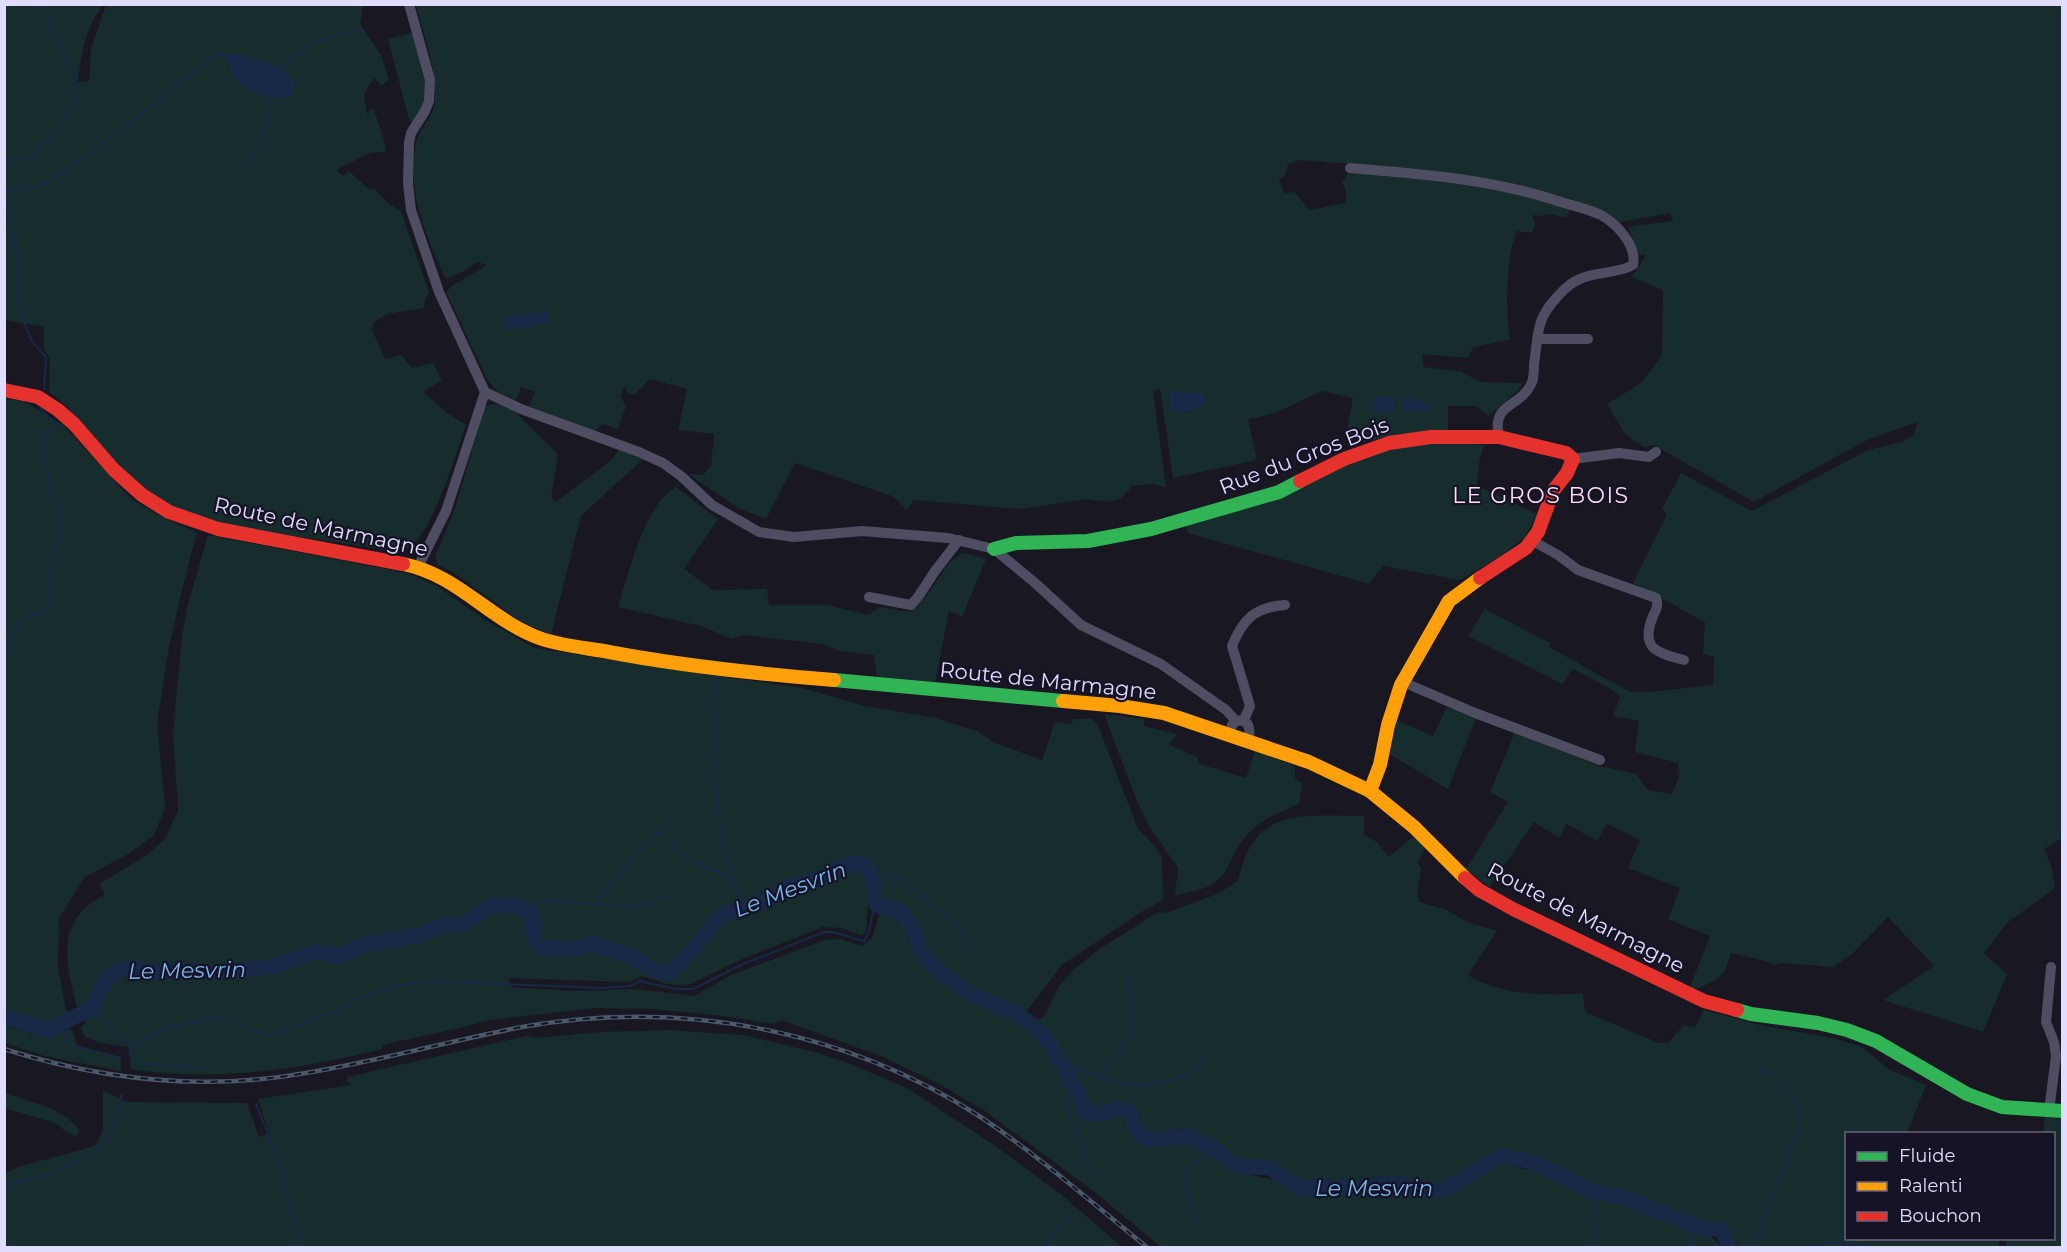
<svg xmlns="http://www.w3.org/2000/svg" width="2067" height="1252" viewBox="0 0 2067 1252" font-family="Montserrat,sans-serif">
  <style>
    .green { fill: #172c2d; fill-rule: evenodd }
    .water { fill: #172947 }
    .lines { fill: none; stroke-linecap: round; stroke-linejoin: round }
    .stream { stroke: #172947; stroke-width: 2 }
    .river { stroke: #172947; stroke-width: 15 }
    .street { stroke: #4f4d61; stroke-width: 10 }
    .fast { stroke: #30b455; stroke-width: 14 }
    .slow { stroke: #ff9f0a; stroke-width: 14 }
    .jam { stroke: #e5322d; stroke-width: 14 }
    .rail-casing { stroke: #495968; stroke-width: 4.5 }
    .rail { stroke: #161326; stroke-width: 2; stroke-dasharray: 7; stroke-linecap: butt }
    .labels { text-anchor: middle; stroke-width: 4.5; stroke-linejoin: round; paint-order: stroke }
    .street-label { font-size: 21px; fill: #e0dcfb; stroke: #161326 }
    .neighbourhood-label { font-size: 22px; letter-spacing: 1.5px; fill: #fbdef0; stroke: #161326 }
    .water-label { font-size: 22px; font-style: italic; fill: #77b7ee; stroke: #161326 }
  </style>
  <rect width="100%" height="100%" fill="#191722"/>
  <g class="green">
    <path d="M361,4L363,6L360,24L382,57L389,80L382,85L374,78L364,94L367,114L373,107L384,140L386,152L370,153L336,170L343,176L349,171L369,189L376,190L390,205L401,211L429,292L425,299L424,308L387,314L373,323L372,330L385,359L401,355L412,368L433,363L442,380L423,392L446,412L466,425C455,455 435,527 411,546C407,549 402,550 397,552C363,546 328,541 293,536C240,527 185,521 142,487C107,458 85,418 49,392L50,359L44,348V327L5,320L4,5H103C86,26 81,55 78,82L89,81L91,49L106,5Z"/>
    <path d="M416,5H2062V838L2044,849L2052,869L2055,888L2008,922L1984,953L2007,974L1983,1032L1883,1000L1934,966L1888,917L1852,954L1833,967L1782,963L1773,965L1769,962L1731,953C1723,978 1721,978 1697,989L1690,987L1710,936L1668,919L1680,888L1628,868L1640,840L1607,824L1597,841L1567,824L1559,838L1534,822L1489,887L1466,869L1508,802L1490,792L1515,732L1599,766L1636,774L1648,790L1672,794L1679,777L1678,763L1635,752L1639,721L1613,716L1620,697L1613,690L1573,669L1562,684L1468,636L1485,609L1550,643L1549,647L1630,692H1651L1713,685L1714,657L1703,654L1705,622C1679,610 1659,594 1633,583L1667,514L1662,509L1681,473L1752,511L1868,450L1902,442L1914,435L1917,422L1867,440L1754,502L1654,445L1644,447L1625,434L1607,404L1641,383L1662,355L1663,290L1632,277L1646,255H1639L1628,227L1673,221L1670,213L1621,222L1620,225L1602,212L1511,183L1427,170L1300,160L1288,164L1285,176L1279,179L1284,193L1294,192L1310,210L1346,203V190L1342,183L1348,173C1419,176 1503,184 1570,209L1567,218L1551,214L1540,216L1532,215L1535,224L1532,233L1516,231C1506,263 1505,307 1510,340L1473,347L1468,358L1422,354L1424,367L1462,372L1480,382L1523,383L1518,390L1489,416L1475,406H1448V431L1390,436L1363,442L1362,437L1346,436L1353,398L1322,391L1273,414L1248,419L1257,460L1173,478L1160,388L1153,391L1166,487L1152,484L1131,486C1124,503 1105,503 1088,499L1019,509L914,500L907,510L892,496L795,463L766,519L738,508L688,474L703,475L711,466L714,434L678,430L687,389L650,379L634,395L627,392L625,386L620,396L626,406L618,429L602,424L595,431L529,406L535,392L521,387L516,400L498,392L487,379L446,292L452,286L487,265L477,262L464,271L446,279C427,240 405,188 416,143C420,126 435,117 435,98C436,67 424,35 416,5Z"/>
    <path d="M412,33C421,62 439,101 410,123L388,39Z"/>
    <path d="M4,399L24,401L63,425L130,498L162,517L197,532L184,582L169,647L157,724L165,808L154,835L128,854L85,877L59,918L58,969L69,1024C40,1032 33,1030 5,1021Z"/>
    <path d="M494,404L510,407L558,454L551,497L556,502L610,461L619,450L643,459L581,516L551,635L520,621L453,572L438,565L435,557L455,508L485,406Z"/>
    <path d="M1448,442L1484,445L1479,462L1477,486L1537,514L1525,537L1498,558L1460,580L1383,566L1369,584L1188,533L1186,525L1363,457C1391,449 1419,443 1448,442Z"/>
    <path d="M676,487L718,519L684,569L713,590L767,589L769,605H828L868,615L879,607L910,612C917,606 925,599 930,591C941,576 946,561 964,553L986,559L962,617L949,611L935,683L877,677L874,655L840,651L823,644L743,635L732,639L701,626L618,607C628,575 645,503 676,487Z"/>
    <path d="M208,535L407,573L437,586L484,619L535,648L676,670L802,688L865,706L935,718L977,731L995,743L1042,760L1055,722L1071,724L1074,719H1092L1097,723L1138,829L1155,846L1162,858L1163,900L1143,911L1062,965L1026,1012V1027L1044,1016L1059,986L1074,969L1101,948L1158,912L1166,913L1217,894L1238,881C1254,806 1300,816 1364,816V835L1377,842L1389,857L1414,836L1425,848L1417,863L1421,868L1417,893L1419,902L1447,910L1467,922L1497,931L1468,975C1505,997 1541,994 1583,994L1585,1012L1659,1043L1669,1042L1684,1025L1695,1028L1704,1010L1764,1026L1834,1038L1862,1047L1890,1070L1926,1085L1907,1133L1846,1134V1238L1999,1239V1247H1740L1724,1225L1701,1224L1635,1195L1594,1188L1562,1170L1524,1153L1518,1168L1539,1170L1574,1190L1607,1199L1622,1200L1700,1233L1711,1236L1722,1247H1161L1096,1193L982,1109L937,1083L881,1056L781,1020L773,1024L716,1015L652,1009L594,1008L489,1020L464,1027L382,1045V1049C303,1069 212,1083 131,1069L128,1047L98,1042L85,1037L81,1028L86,1022L79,1016C72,984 56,943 79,915C85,906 96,900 105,894L99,884L147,855L165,839L178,810L173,733L182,636L188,604ZM868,903L879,915L872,938L862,946L841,939L825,940L731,975L694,996L634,989L573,991L511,987L508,978L630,982L642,976L667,984L681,985L691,984L740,960L822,927L842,928L862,936L866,931ZM1178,1128L1195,1134L1230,1156L1248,1163L1267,1162L1300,1177L1307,1185L1323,1180L1332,1186V1194H1304L1286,1183L1239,1172L1224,1165L1205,1148L1191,1142L1176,1140Z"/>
    <path d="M1447,707L1476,718L1448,789L1388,753L1394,719L1433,736Z"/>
    <path d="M1104,714L1144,719V726L1177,734L1169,745L1197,757L1200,764L1246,778L1255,751L1295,766V779L1302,782L1299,804C1276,814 1254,822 1239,845C1231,858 1228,873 1214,883C1205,890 1186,892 1175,896L1178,868L1149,826L1138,804Z"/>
    <path d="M5,1025C31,1034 44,1038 72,1029L77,1045C91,1050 109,1052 121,1059V1071L44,1056L5,1043Z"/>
    <path d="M667,1030L743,1035L815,1052L848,1063L907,1088L994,1145L1063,1196L1122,1247H5V1174L18,1167L95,1146L103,1130V1091L128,1102L247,1103L259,1137L269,1133L258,1099L351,1085L347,1081V1077L527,1036L536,1038L602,1032Z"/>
    <path d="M5,1093C29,1102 63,1107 79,1130L76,1136L68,1133L55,1123L5,1108Z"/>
    <path d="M2045,1117L2062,1119V1247L2006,1246V1239L2054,1238V1134L2043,1133Z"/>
  </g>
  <g class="water">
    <path d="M233,53C251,57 286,66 295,83L292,96C283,99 272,98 263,96C247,92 222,72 229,55Z"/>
    <path d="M548,311L550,323L506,330L503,317Z"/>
    <path d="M1168,391L1204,394L1206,404L1192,411L1171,412Z"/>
    <path d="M1381,396L1393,398L1396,411L1377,413L1372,410L1375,398Z"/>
    <path d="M1408,397L1433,406L1427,412L1407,411L1401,408V402Z"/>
  </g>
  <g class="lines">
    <g class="stream">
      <path d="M278,70L299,52L323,39L360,30"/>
      <path d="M4,163L14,159L33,158L44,143L51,141C58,126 71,113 74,97C76,88 75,77 76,68L63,54L43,4"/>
      <path d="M248,164C261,144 269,120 272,97"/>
      <path d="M4,189C20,189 32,190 46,183L113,137L214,55H222L230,58"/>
      <path d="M4,190L7,194L5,205L13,214L10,224L15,236L13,245L18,255L17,279L22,317L32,341L46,357L44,389"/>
      <path d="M4,652L8,655C12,649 10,646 11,640C14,630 23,620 30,613L42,615C57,601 47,600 49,586C50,580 52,579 50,572C54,566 51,561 53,554C56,540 65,523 60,508C58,500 51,496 49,487L43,437L45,432L55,431L56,426L40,408"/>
      <path d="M716,679C711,741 713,812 730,872C734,883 740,895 745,906"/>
      <path d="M670,842L684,857L731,878"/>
      <path d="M871,874H886L898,879L946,915L961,929L972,947"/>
      <path d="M597,903L627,865L645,845L672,821"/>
      <path d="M531,913L538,901L545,900L628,907L647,904L666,895"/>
      <path d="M92,1008L131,1046L137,1063L200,1068"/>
      <path d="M67,1021L68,1041C79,1051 105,1052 120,1058"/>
      <path d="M131,1046L169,1027L217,1018H230L252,1031L270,1035L334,1012L358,998L383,990L420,981L604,988L630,986L640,981L675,989H693L743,964L824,932C841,931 848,938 864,941C873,930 869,918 876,905"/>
      <path d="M1061,1063C1078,1068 1094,1074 1110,1080C1139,1092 1190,1082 1208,1056"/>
      <path d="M1103,1075L1133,1032L1128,979"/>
      <path d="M1072,1082L1067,1102L1068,1112L1089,1172"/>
      <path d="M256,1104L277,1156L284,1186L297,1224L301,1248"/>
      <path d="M4,1187C20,1179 37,1180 53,1173C59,1171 63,1166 69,1164C76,1161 84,1159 91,1155C111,1144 118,1116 121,1095"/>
      <path d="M1594,1192L1595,1229L1600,1248"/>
      <path d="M1684,1221L1694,1248"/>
      <path d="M1198,1226C1191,1210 1176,1177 1195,1163C1202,1158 1213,1156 1221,1153"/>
      <path d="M1044,1248L1070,1214"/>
      <path d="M1757,1248L1764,1215L1798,1131L1800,1110L1785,1086L1758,1064"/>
      <path d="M1805,1248C1833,1241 1844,1241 1873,1248"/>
    </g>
    <path class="river" d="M4,1017L49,1030L92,1008L107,979L118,970L137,968L162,973L190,970L210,973L271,967L315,952L340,956L364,944L418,936L439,926L461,924L492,906L512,904L531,913C538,929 527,932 541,948L573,949L594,944L631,956L655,971L669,973L681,963L722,915L768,900L786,887L830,876L836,869L849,864L862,863C865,868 868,870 871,875C876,882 874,897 876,905L897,910L903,914L911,925L922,952L930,964L970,994L1016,1013L1034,1026L1049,1042L1081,1098L1083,1110C1108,1122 1108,1101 1130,1112L1133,1124L1140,1135L1150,1140L1189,1136L1221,1153L1231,1163L1249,1167L1271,1168C1279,1178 1292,1178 1301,1188L1309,1189L1322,1185L1334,1190L1343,1186L1349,1189L1385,1184H1403L1414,1190L1436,1191L1446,1189L1497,1158L1507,1157L1533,1162L1594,1192L1620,1196L1704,1229H1719C1726,1235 1725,1242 1731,1248"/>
    <g class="street">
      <path d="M409,4L430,80L429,101L425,111L411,133L409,143L408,184L411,210L439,292L485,392L446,511L418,567"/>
      <path d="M1350,168C1421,174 1493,179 1561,202C1574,206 1589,209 1601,215C1617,224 1637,245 1633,265C1617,274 1597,271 1580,279C1572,282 1564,289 1558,296C1535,320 1539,333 1534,364C1534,369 1534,377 1532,382C1521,409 1491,401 1499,437"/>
      <path d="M1538,339H1588"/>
      <path d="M485,392L521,409L639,452L663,463L681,476L712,505L759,532L794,537L862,531L948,538L994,549L1034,582L1081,625L1161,664L1226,710L1236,721"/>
      <path d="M1573,459L1619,453L1649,457L1656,452"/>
      <path d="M1531,540L1558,555L1578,570L1656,598C1659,605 1656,610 1653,616C1640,648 1656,653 1684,660"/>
      <path d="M869,597L911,605L918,597L935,571L959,540"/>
      <path d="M1403,682L1475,713L1600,760"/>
      <path d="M1244,720L1250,706L1232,646C1243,619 1255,607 1285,605"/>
      <path d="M1229,734L1232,725L1236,721C1251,718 1250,731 1249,741"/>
      <path d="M2049,1111L2056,1056L2054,1042L2046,1022L2051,967"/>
    </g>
    <g class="fast">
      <path d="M994,549L1016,543L1088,541L1151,529L1279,492L1300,481"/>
      <path d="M834,680L1063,701"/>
      <path d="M1737,1010L1751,1014L1818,1023L1847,1030L1876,1041L1967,1094L2002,1107L2062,1111"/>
    </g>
    <g class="slow">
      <path d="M403,564C459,575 490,621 542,639C563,646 587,648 609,652C683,666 759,674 834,680"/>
      <path d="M1063,701L1120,706L1164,713L1309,762L1370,791L1414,827L1465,878"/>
      <path d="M1370,791L1380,765L1388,725L1401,685L1449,601L1480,578"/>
    </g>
    <g class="jam">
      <path d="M4,390L38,397L58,410L74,424L114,470L142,495L169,512L218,529L403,564"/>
      <path d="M1300,481L1344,459L1389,443L1431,437H1499L1566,453L1573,459L1567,473L1553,491L1538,532L1526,548L1480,578"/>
      <path d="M1465,878L1479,890L1513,909L1704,1001L1737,1010"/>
    </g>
    <defs>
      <path id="rail" d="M4,1049C102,1080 205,1091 306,1073C379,1061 449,1041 522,1027C680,999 843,1029 979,1116C1038,1155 1092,1203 1148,1248"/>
    </defs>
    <use href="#rail" class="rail-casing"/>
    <use href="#rail" class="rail"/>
  </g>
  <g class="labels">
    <g class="street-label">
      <text transform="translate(1304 456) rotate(-21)" y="7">Rue du Gros Bois</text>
      <text transform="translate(321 527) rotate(12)" y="7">Route de Marmagne</text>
      <text transform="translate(1048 681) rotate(6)" y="7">Route de Marmagne</text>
      <text transform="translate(1586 918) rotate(27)" y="7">Route de Marmagne</text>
    </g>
    <g class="neighbourhood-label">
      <text x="1541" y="503">LE GROS BOIS</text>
    </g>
    <g class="water-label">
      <text transform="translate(790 889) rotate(-21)" y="8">Le Mesvrin</text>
      <text transform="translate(187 970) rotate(-1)" y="8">Le Mesvrin</text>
      <text x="1374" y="1196">Le Mesvrin</text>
    </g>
  </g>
  <rect width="2067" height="1252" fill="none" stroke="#e0dcfb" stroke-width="12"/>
  <rect x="1845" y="1132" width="210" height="108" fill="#161326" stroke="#67637b" stroke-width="1.5"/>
  <rect x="1857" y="1152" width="30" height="9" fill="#30b455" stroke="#67637b" stroke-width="1.5"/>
  <text x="1899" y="1162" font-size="18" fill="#e0dcfb">Fluide</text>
  <rect x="1857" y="1182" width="30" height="9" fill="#ff9f0a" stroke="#67637b" stroke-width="1.5"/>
  <text x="1899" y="1192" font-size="18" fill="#e0dcfb">Ralenti</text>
  <rect x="1857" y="1212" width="30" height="9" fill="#e5322d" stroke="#67637b" stroke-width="1.5"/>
  <text x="1899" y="1222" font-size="18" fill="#e0dcfb">Bouchon</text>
</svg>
